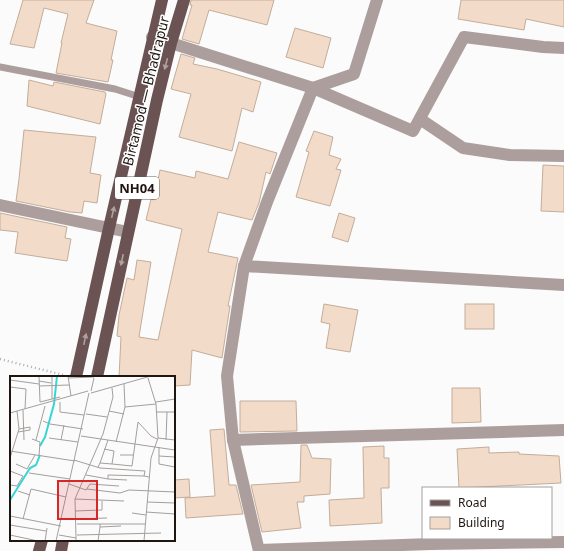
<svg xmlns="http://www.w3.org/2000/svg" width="564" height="551" viewBox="0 0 564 551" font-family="'Noto Sans',sans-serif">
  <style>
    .building { fill: #f2dbc8; stroke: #c3ad9a }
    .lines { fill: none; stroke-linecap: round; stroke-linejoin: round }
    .path { stroke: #b0adac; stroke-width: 2.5; stroke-dasharray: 1 3; stroke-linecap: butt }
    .lane { stroke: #ad9e9e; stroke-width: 7 }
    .street { stroke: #ad9e9e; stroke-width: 12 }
    .primary { stroke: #6b5353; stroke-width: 12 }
    .oneway { fill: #aea0a0 }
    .labels { text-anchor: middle; stroke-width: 3; stroke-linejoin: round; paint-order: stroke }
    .shield { fill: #fff; stroke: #625c58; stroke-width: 1 }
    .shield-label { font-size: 13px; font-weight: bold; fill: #1f1611 }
    .street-label { font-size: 14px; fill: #1f1611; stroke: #fff }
    .inset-river { fill: none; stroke: #38d5d6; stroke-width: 2 }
    .inset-road { fill: none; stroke: #a39f9d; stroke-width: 1 }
    .view { fill: #d62828; fill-opacity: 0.15; stroke: #d62828; stroke-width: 2 }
    .inset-edge { fill: none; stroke: #1f1611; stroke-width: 2 }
  </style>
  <rect width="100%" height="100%" fill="#fbfbfb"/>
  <g class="building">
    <path d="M23,0H94L86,23L117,31L111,60H113L108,82L56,73L62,43H61L68,14L44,8L34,48L10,44Z"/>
    <path d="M191,0H274L267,25L209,10L199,44L182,39L192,5H190Z"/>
    <path d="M461,0H564V27L526,19L524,30L458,19Z"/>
    <path d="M295,28L331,38L323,68L286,57Z"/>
    <path d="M181,54L195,58L193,64L217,69L261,82L253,112L242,108L232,151L179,137L191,94L171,89Z"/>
    <path d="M29,80L53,86L54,82L105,92L106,94L100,124L27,106Z"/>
    <path d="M24,130L96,137L90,173L101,175L97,203L84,201L82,213L70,212L16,201L19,179Z"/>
    <path d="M314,131L333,137L329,155L341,159L336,169L341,170L330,206L296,197L309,152L306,151Z"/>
    <path d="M239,142L277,153L270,174L266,172L259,203L252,220L218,212L208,252L238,258L228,306H230L222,358L192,350L190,385L174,386V377H119L121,337L117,336L119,315L127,278L134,280L137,260L151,262L139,337L158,340L182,229L146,220L151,199L154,200L160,170L195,178L196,171L228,179Z"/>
    <path d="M543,165L564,166V212L541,211Z"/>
    <path d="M0,213L67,227L65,238L71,239L67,261L15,253L18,232L0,230Z"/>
    <path d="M339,213L355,218L348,242L332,237Z"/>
    <path d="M324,304L358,310L350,352L326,348L330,324L321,322Z"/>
    <rect x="465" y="304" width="29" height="25"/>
    <path d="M452,388H480L481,422L452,423Z"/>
    <path d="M240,401H296L297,431L240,432Z"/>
    <path d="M224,429L229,485H236L243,514L186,518L185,498L215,496L210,430Z"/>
    <path d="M301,445H307L312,458L331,459L330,494L304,496V502H297L301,528L262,532L251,485L300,482Z"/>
    <path d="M384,446V458H389V488H381L382,523L330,526L329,500L364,498L363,447Z"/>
    <path d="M489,447V453L519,452V454L559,456L561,483L459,488L457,449Z"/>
    <path d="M189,479L190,497L174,498V480Z"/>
  </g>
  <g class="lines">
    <path class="path" d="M0,359L63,375"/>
    <path class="lane" d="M0,67L115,89L140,97"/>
    <g class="street">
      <path d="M152,37L313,88L413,131L464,37L543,47L564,48"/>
      <path d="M420,119L463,148L510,155L564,156"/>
      <path d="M0,205L128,232"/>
      <path d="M244,266L564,285"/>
      <path d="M233,440L564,430"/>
      <path d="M259,550L431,544L564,542"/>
      <path d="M259,551L233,440L227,376L244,266L267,202L313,88L354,74L377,0"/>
    </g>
    <g class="primary">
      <path d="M76,377L109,228L162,0"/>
      <path d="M97,377L157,100L171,43L184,0"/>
      <path d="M39,551L42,540"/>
      <path d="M61,551L63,540"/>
    </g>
  </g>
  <defs><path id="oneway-solid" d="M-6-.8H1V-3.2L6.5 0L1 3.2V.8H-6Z"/></defs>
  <g class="oneway">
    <use href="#oneway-solid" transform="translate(166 64) rotate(104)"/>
    <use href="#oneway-solid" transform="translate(113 212) rotate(-77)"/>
    <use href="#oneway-solid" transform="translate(122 260) rotate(102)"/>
    <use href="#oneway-solid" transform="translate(85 339) rotate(-78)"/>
  </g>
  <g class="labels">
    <rect class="shield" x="115" y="177" width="44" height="22" rx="3"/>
    <g class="shield-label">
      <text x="137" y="193">NH04</text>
    </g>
    <g class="street-label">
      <text transform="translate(146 91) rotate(-76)" y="5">Birtamod — Bhadrapur</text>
    </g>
  </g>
  <g transform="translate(10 376)">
    <rect width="165" height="165" fill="#fbfbfb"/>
    <path class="inset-river" d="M30,70L35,61L44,28L47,0M0,124L20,92L26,89L30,79"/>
    <path class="inset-road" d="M29,0L30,26M58,0L61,20M58,2L84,1M0,4L29,8M29,5L41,7M114,8L115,31L146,28M29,10L59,9M0,11L16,13L15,33M81,15L84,2M81,17L141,0M42,23V0M30,26L50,21M50,26V36L74,39M146,26L165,23M13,34L14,64M99,35L114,38M146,36H165M0,37L78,15M76,38L97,41M33,45L40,48L73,53M128,46L141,60L147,63M8,56L20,54V51L9,53M71,60L165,74M39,62L68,66M148,62L165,64M22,63L30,66L29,80M26,64L35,30M51,64L54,49M156,64L157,36M106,66L115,31M149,71V88L165,91M0,75L65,85M110,79H123M149,80L165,81M0,82L9,53L7,35M64,84L90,92L135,95L134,100L139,101M90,87L98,64M6,88L17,93L25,79M102,88L122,90M122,90L128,46M88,91L90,87L102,88L104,75L94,73M0,95L13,100L7,110L0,109M19,97L60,103M76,99L98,103M117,104L98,103V99L134,100M59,108L76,114L80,108L109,110M77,113L110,117L119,114L165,116M8,115L20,119M65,123L114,125M137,126L165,127M65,135L92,134V125M136,136L165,138M122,137L136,139M0,140L51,150M13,143L21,113L56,121M66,143L97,142M67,148H135M90,148V151L111,150M0,149L36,155M0,159L28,165M49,159L66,162V165M67,159L151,157M66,162L65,123L93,58L103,21L102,12M35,165L37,152M46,165L79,17M88,165L90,151M134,165L141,82L148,62L146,28L138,2"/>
    <path class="view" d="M48,105H87V143H48Z"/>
    <rect width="165" height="165" class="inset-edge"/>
  </g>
  <rect x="422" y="487" width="130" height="52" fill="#ffffff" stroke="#a5a2a0"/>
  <rect x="430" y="500" width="20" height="6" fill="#6b5353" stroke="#a5a2a0"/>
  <text x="458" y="507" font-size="12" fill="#1f1611">Road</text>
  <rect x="430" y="517" width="20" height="12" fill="#f2dbc8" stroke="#a5a2a0"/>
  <text x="458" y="527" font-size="12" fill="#1f1611">Building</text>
</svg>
